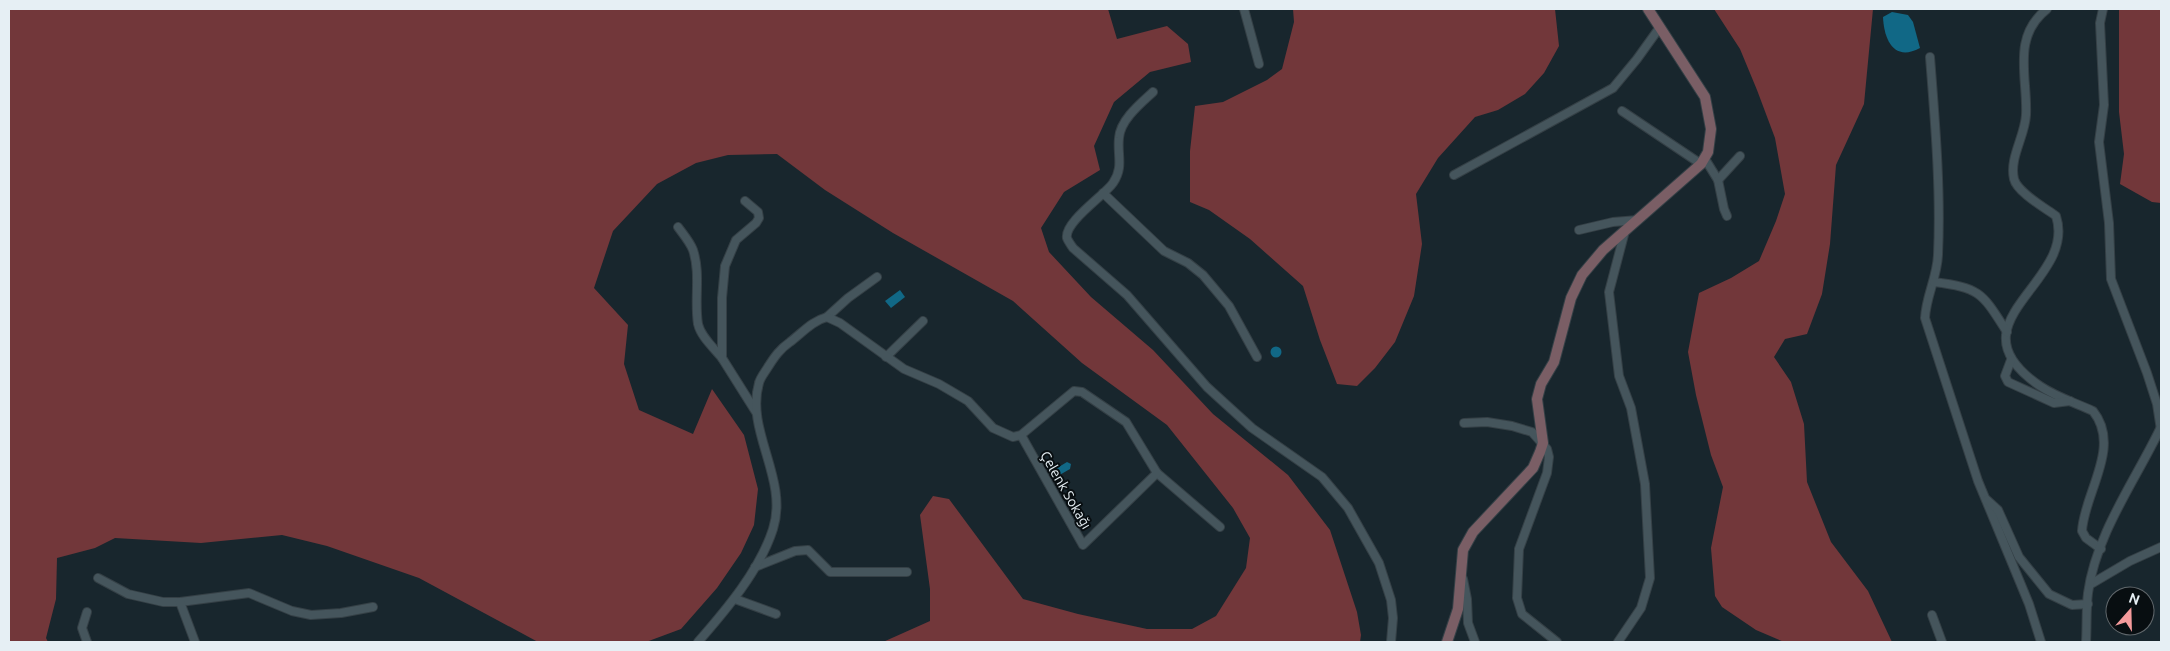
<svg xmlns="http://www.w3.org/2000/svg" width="2170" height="651" viewBox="0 0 2170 651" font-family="Ubuntu,sans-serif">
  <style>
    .green { fill: #72373a }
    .water { fill: #116886 }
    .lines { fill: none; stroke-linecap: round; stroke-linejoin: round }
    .street-casing { stroke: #354046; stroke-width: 10 }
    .secondary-casing { stroke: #354046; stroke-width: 12 }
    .street { stroke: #45555c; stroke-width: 8 }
    .secondary { stroke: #7a5e65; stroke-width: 10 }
    .labels { text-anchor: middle; stroke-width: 4; stroke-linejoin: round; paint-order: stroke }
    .street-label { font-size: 14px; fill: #e6eff4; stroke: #080e11 }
  </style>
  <rect width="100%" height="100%" fill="#18262d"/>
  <g class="green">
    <path d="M9,9H1108L1117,39L1167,26L1188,44L1191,62L1150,72L1114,102L1094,146L1100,170L1064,192L1041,228L1049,252L1091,297L1153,350L1213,414L1288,475L1330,530L1357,612L1361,635L1360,642H883L930,621V589L920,515L933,496L949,499L1023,599L1078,614L1147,629H1192L1216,616L1246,568L1250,538L1233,508L1167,425L1082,363L1013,301L893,233L825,190L777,154L728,155L696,163L657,184L613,231L594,288L628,325L624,364L639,410L693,434L712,389L744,435L758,489L754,525L741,553L717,588L681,629L646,642H538L419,578L327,546L282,535L201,543L115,538L95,548L57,558L56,599L46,638L48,642H9Z"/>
    <path d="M1293,9H1555L1559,46L1544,73L1525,94L1498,110L1475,117L1438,158L1416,194L1422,244L1414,296L1395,342L1375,368L1357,386L1337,384L1320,340L1303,286L1250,239L1209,210L1190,202V151L1195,106L1223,102L1267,80L1282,69L1294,22Z"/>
    <path d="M1714,9H1873L1864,104L1836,165L1830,244L1822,294L1807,334L1785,339L1774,357L1791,382L1804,424L1807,482L1831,542L1868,591L1892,642H1784L1756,630L1722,607L1715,596L1711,548L1723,487L1711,455L1696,395L1688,352L1699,293L1731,278L1759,261L1776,221L1785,194L1775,138L1757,90L1740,49Z"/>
    <path d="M2119,9H2161V203L2152,202L2120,184L2124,154L2119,112Z"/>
  </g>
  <g class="water">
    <path d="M1892,12L1908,15L1913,22L1920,48C1894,62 1884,40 1883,17Z"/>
    <path d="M900,290L905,297L891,308L885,301Z"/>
    <circle cx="1276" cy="352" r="5.5"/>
    <path d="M1067,462L1071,464L1070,469L1056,477L1057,473L1052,471Z"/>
  </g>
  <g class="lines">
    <defs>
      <g id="street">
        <path d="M1244,9L1259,64"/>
        <path d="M2047,9C2011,37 2028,78 2026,115C2025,136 2009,158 2014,179C2017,192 2045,208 2056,216C2078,283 1946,322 2040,386C2056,397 2076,403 2093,411C2122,447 2084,493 2082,531L2086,538L2101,549"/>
        <path d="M2103,9L2100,23L2104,105L2099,142L2109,223L2111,279L2147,373L2157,404L2161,430"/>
        <path d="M1930,57C1935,122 1941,189 1938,255C1937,278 1926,296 1925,318L1978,481L2029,604L2041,642"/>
        <path d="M1153,92C1141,103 1120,120 1119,138C1117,155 1124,167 1113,183C1105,195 1064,222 1067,238C1068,241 1071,245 1073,248L1127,295L1207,387L1252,428L1322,477L1348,508L1379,563L1391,600L1393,618L1391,642"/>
        <path d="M1622,111L1701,164"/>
        <path d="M1705,159L1718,180L1724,209L1727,216"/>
        <path d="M1454,175L1613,88L1637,59L1660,27"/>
        <path d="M1718,180L1740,156"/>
        <path d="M1103,193L1164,251L1188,263L1203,275L1229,306L1257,357"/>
        <path d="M745,201L758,212L759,218L756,223L736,240L725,266L722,298V358L756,412"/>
        <path d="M678,227C683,234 690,242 693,250C701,274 694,299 698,324C701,337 714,348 722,358"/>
        <path d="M1579,230L1613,222L1638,220"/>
        <path d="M1934,282C1981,288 1982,293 2007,332"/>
        <path d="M827,317L848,298L877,277"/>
        <path d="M886,357L923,321"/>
        <path d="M2011,360L2005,376L2008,382L2054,403L2070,401"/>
        <path d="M1464,423L1487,422L1512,426L1532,432L1547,449L1549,457L1547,473L1519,549L1517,598L1522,614L1557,642"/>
        <path d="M1157,473L1220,527"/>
        <path d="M1987,500L1998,510L2019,557L2049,594L2072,605L2088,604"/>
        <path d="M755,567L795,551L808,550L830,572H907"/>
        <path d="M98,578L128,594L163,602H180L249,593L292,611L311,615L341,613L373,607"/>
        <path d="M1463,579L1467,599L1468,623L1475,642"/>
        <path d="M2091,584L2130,561L2161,547"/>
        <path d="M735,599L776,614"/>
        <path d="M180,602L195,642"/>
        <path d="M87,612L82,628L87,642"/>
        <path d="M1932,615L1942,642"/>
        <path d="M698,642C726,610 760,570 773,529C789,479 745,431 759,383C760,378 765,372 768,367C775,356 780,349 790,342C803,332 812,321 827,317L840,323L904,369L939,384L968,401L993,428L1013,437L1021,435L1074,391L1082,392L1126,422L1157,473L1083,545L1021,435"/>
        <path d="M1618,642L1641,608L1650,578L1645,484L1631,408L1619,376L1609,292L1625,231"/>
        <path d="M2086,642C2087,626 2086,609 2088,593C2096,534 2135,481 2160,429"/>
      </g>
      <path id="secondary" d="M1447,642L1458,609L1463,550L1473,532L1533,468L1540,452L1543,443L1537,399L1541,384L1554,362L1571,298L1582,275L1603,250L1701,164L1708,152L1711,129L1705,97L1648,9"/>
    </defs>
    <use href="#street" class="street-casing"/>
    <use href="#secondary" class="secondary-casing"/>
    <use href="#street" class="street"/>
    <use href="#secondary" class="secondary"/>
  </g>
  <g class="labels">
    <g class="street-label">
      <text transform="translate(1066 490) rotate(60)" y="5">Çelenk Sokağı</text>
    </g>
  </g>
  <rect width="2170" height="651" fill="none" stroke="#e6eff4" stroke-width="20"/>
  <g transform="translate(2130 611) rotate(20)"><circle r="24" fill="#080e11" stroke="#61686c"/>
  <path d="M0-4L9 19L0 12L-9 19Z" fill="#f59b9c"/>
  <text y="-8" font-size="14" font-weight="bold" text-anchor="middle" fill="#e6eff4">N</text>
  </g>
</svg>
